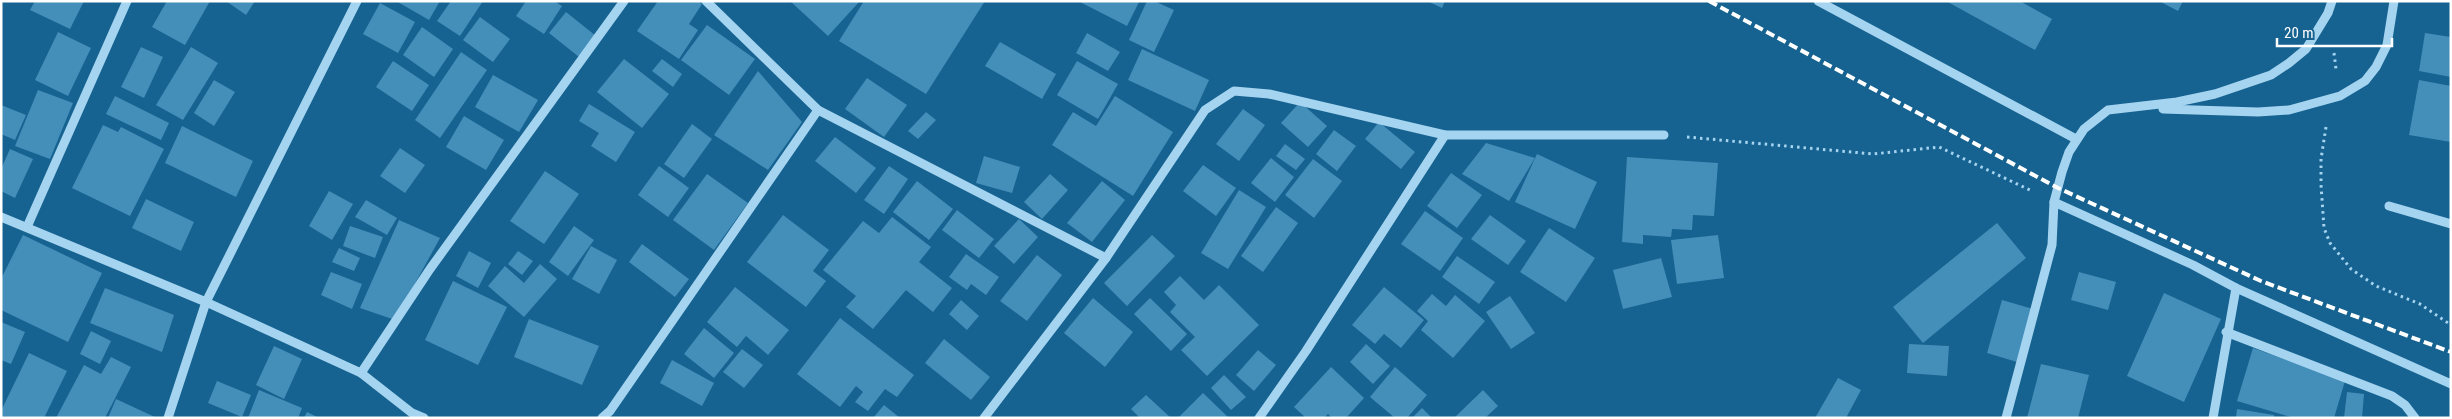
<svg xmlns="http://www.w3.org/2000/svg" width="2452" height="419" viewBox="0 0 2452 419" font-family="'Roboto Condensed',sans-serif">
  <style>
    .building { fill: #448eba }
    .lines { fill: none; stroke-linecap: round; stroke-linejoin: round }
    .path { stroke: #a4d4f0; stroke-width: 3; stroke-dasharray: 2.5 4; stroke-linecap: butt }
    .minor { stroke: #a4d4f0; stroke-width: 9 }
    .rail { stroke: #fff; stroke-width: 4; stroke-dasharray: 9 4; stroke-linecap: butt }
  </style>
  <rect width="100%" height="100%" fill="#166290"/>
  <g class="building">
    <path d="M35,1H84L70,29L30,10Z"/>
    <path d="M167,1H210L185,45L152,27Z"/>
    <path d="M226,1H255L246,15Z"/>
    <path d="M396,1H440L429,20Z"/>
    <path d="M451,1H483L460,36L437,21Z"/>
    <path d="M526,1H554L562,6L544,34L516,16Z"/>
    <path d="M658,1H699L702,4L689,24L698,30L679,59L637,31Z"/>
    <path d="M790,1H860L828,36Z"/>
    <path d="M864,1H985L926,94L839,41Z"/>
    <path d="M1078,1H1137L1139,2L1127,26Z"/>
    <path d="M1147,1H1154L1174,10L1154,52L1129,40Z"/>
    <path d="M1427,1H1445L1442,8Z"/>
    <path d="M1946,1H2020L2052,19L2035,50Z"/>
    <path d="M2159,1H2183L2178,11Z"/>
    <path d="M380,3L415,22L398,53L363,34Z"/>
    <path d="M566,12L596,36L579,57L549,33Z"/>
    <path d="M480,17L510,39L493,62L463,40Z"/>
    <path d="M707,25L755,59L729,95L681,60Z"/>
    <path d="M422,27L453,49L434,77L403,55Z"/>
    <path d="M58,32L91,48L68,96L35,80Z"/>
    <path d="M1087,33L1120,52L1108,71L1076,53Z"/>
    <path d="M2425,33L2451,37V77L2419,71Z"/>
    <path d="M1000,42L1056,74L1042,99L985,66Z"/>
    <path d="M141,47L163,57L144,98L121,87Z"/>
    <path d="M191,47L218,63L183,120L156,105Z"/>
    <path d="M1142,49L1209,80L1195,111L1128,80Z"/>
    <path d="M461,52L487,70L440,138L415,120Z"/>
    <path d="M624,59L669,94L642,128L597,92Z"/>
    <path d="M662,59L682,74L673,87L652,71Z"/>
    <path d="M393,61L429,85L412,111L376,87Z"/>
    <path d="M1077,61L1118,84L1098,119L1057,95Z"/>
    <path d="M758,71L802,122L768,170L714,135Z"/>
    <path d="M493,75L538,100L519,132L475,107Z"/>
    <path d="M867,78L907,105L884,137L845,109Z"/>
    <path d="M214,80L235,92L214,126L194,113Z"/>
    <path d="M2419,80L2451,86V142L2409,135Z"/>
    <path d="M38,90L73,103L50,159L15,146Z"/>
    <path d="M115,96L169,123L161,140L106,114Z"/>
    <path d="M1115,96L1173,132L1133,196L1052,145L1073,112L1096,126Z"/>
    <path d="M1300,102L1327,126L1308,147L1281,123Z"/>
    <path d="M589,104L635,132L616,162L591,146L599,133L579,121Z"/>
    <path d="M1,105L26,115L15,140L1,134Z"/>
    <path d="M1243,109L1265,125L1239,161L1216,144Z"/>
    <path d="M926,112L936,120L918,139L908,131Z"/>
    <path d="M464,116L504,140L486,170L446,147Z"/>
    <path d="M1379,122L1415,152L1401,169L1365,139Z"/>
    <path d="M692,124L712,139L684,178L664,164Z"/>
    <path d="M103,125L118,132L121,127L164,149L130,216L72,188Z"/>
    <path d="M182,126L253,161L236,197L165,163Z"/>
    <path d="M1334,130L1356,146L1337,171L1316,154Z"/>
    <path d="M835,137L876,168L856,193L815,161Z"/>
    <path d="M1486,143L1535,158L1509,201L1462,174Z"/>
    <path d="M1285,144L1305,159L1296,170L1276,156Z"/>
    <path d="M400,148L425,165L405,193L380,176Z"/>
    <path d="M10,149L33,159L15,198L1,191V169Z"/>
    <path d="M1537,154L1597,182L1575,229L1515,202Z"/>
    <path d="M984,156L1020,167L1012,193L976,183Z"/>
    <path d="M1627,157L1718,163L1714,216L1693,215L1692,230L1672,229L1671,237L1643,235V244L1622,242Z"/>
    <path d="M1271,158L1294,177L1275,202L1251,183Z"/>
    <path d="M1313,159L1342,181L1314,218L1285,195Z"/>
    <path d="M1203,165L1236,188L1216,216L1183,191Z"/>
    <path d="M659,166L689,188L668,217L638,195Z"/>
    <path d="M889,166L908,179L884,214L864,200Z"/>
    <path d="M545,171L579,194L544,244L510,221Z"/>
    <path d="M1451,173L1482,195L1457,228L1427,206Z"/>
    <path d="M707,174L748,203L714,250L673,220Z"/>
    <path d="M1050,174L1068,190L1042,219L1024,202Z"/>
    <path d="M917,181L953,209L929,240L893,212Z"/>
    <path d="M1102,181L1125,200L1092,242L1067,223Z"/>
    <path d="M1239,190L1266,207L1228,269L1201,253Z"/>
    <path d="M329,191L353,204L332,240L309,226Z"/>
    <path d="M146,199L194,222L181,251L132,228Z"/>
    <path d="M366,200L397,218L387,235L355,217Z"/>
    <path d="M1276,207L1298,223L1263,272L1241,256Z"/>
    <path d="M957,210L994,239L979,258L942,230Z"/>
    <path d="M1425,211L1463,238L1440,271L1401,244Z"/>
    <path d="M783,215L829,250L813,271L826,281L806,307L747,262Z"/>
    <path d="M1490,215L1526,241L1508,265L1471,239Z"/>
    <path d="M892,217L931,247L919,262L952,288L933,312L906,290L873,329L846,307L856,296L823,270L863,221L879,233Z"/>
    <path d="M1019,219L1038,237L1014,264L994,246Z"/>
    <path d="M399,220L440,238L395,320L360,308Z"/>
    <path d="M1997,223L2026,258L1923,343L1893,307Z"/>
    <path d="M350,226L383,237L375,258L343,246Z"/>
    <path d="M574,226L594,240L568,276L549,262Z"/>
    <path d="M1549,228L1595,258L1566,302L1520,272Z"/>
    <path d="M23,235L102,273L68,342L1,310V279Z"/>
    <path d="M1152,235L1175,256L1127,306L1104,283Z"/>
    <path d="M1718,235L1724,278L1677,284L1671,240Z"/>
    <path d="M642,244L689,279L675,297L629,262Z"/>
    <path d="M591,246L617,260L599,294L572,279Z"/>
    <path d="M339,248L360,258L354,271L332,262Z"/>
    <path d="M469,251L491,263L478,288L456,276Z"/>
    <path d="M518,251L533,261L522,275L508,264Z"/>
    <path d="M966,254L999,277L986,295L971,284L967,290L949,277Z"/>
    <path d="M1037,255L1062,275L1027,321L1000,301Z"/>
    <path d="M1457,256L1495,282L1479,304L1442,277Z"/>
    <path d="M1661,258L1672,297L1623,309L1613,270Z"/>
    <path d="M540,264L557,279L524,317L488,286L505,266L524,283Z"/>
    <path d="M331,272L362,284L352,309L321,295Z"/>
    <path d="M2079,272L2116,282L2108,310L2071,300Z"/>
    <path d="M1180,276L1204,300L1219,285L1259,325L1207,376L1181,350L1195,337L1170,312L1176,305L1164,292Z"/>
    <path d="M453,281L507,307L478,365L425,340Z"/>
    <path d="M735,287L789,330L768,355L746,336L737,347L707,322Z"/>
    <path d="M1384,287L1424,320L1401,348L1384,334L1375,344L1352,325Z"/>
    <path d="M105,288L174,315L162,352L90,323Z"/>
    <path d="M2164,293L2221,319L2184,402L2127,376Z"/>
    <path d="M1432,294L1446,306L1455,295L1485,321L1453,358L1421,330L1428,321L1417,311Z"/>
    <path d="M1510,296L1535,333L1511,349L1486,312Z"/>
    <path d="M1093,298L1133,332L1105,367L1064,333Z"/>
    <path d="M1150,298L1187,334L1171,351L1134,314Z"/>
    <path d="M961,300L979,316L967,330L949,314Z"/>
    <path d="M2002,300L2033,309L2017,362L1987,353Z"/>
    <path d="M840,318L914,375L897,397L885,389L868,411L855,402L863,392L856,386L840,407L797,374Z"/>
    <path d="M529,319L599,346L582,385L514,357Z"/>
    <path d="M1,322L25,332L11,364L1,360Z"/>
    <path d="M704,328L734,353L714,378L684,354Z"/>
    <path d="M91,331L111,341L100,364L80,354Z"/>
    <path d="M944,339L990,377L971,400L925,363Z"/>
    <path d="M1366,344L1390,366L1373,384L1350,362Z"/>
    <path d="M1909,344L1949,346L1947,376L1907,373Z"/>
    <path d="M274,346L302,359L284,399L256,385Z"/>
    <path d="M2253,348L2345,381L2334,418H2294L2237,401Z"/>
    <path d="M742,349L763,365L744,388L723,372Z"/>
    <path d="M1258,350L1276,365L1254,391L1236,375Z"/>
    <path d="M29,353L67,371L44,418H1V411Z"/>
    <path d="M111,357L131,367L105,418H56L84,365L101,374Z"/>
    <path d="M672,360L714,383L702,406L660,383Z"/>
    <path d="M2041,364L2089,375L2078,418H2027Z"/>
    <path d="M1331,367L1364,398L1346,418H1332L1328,414L1324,418H1306L1294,407Z"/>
    <path d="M1395,367L1427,395L1407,418H1395L1370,397Z"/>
    <path d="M1224,375L1246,397L1231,410L1211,388Z"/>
    <path d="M1838,378L1861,390L1846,418H1815Z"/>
    <path d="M217,381L251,395L242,417L208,403Z"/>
    <path d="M259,390L302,408L298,418H248Z"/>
    <path d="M1483,390L1498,406L1485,418H1454Z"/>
    <path d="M2347,392L2364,394L2362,418H2344Z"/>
    <path d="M1203,393L1229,418H1178Z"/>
    <path d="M1146,395L1171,418H1140L1131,409Z"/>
    <path d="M116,399L157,418H108Z"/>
    <path d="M884,405L900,418H873Z"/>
    <path d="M1422,408L1432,418H1412Z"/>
    <path d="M2237,409L2274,415V418H2236Z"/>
    <path d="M307,412L319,418H304Z"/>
  </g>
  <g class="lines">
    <g class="path">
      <path d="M2334,53L2336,69"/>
      <path d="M2326,127L2321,159V185L2324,228L2330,243L2351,269L2376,286L2420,304L2451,325"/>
      <path d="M1687,137L1873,154L1939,147L2032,191"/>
    </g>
    <g class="minor">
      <path d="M706,1L818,110L1106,258"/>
      <path d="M1818,1L2076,139"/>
      <path d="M2163,109L2258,112L2289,110L2340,96L2365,81L2376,67L2387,45L2394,1"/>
      <path d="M2054,202L2193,265L2236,288L2451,384"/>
      <path d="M2389,206L2451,224"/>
      <path d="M1,217L206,302L361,373L430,269L624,1"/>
      <path d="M27,227L127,1"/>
      <path d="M2226,332L2392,396L2405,405L2415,418"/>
      <path d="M361,373L412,413L424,418"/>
      <path d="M168,418L206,302L357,1"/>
      <path d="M602,418L610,411L818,110"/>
      <path d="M984,418L1106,258L1205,110L1234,91L1269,94L1445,135H1664"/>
      <path d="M1259,418L1306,351L1445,135"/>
      <path d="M2006,418L2052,245L2054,202L2062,172L2069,152L2084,129L2108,110L2177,102L2215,94L2271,75L2289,63L2306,49L2328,13L2332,1"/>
      <path d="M2213,418L2236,288"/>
    </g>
    <path class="rail" d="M1709,1L2058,188L2261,281L2451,352"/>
  </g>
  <rect width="2452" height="419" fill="none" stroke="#ffffff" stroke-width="5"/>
  <path d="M2277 38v8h115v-8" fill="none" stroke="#ffffff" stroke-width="2.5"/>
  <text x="2284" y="38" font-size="15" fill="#ffffff" stroke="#166290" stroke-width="4" paint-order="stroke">20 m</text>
</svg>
